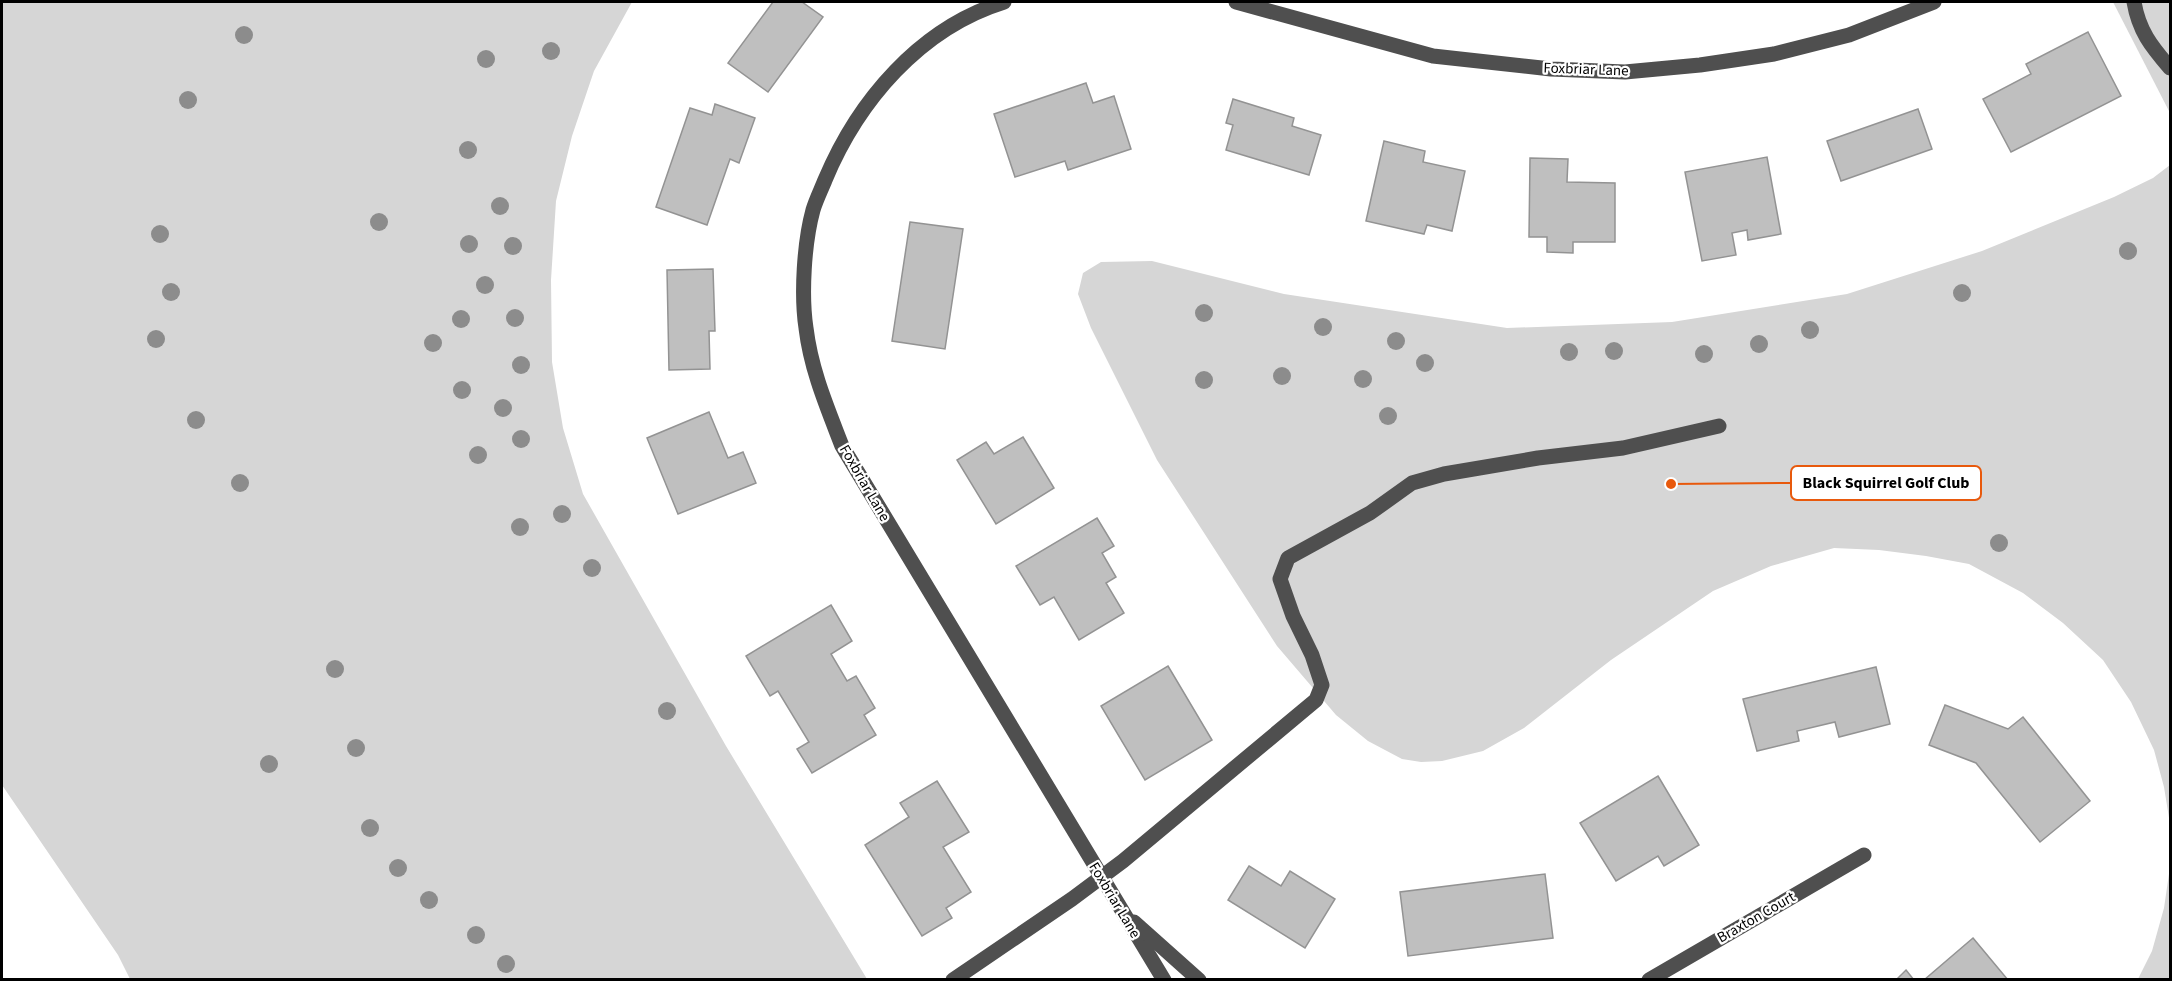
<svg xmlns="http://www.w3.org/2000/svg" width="2172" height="981" viewBox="0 0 2172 981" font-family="'Source Sans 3',sans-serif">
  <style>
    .green { fill: #d6d6d6 }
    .building { fill: #bfbfbf; stroke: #939393; stroke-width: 1.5 }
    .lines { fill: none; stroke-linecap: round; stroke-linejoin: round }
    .minor { stroke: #4f4f4f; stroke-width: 15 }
    .tree { fill: #8c8c8c }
    .labels { text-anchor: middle; stroke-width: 4.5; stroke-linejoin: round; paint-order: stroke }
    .street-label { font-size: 15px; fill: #000; stroke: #fff }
    .leader { fill: none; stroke: #e8590c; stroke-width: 2 }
    .callout-dot { fill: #e8590c; stroke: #fff; stroke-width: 2 }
    .callout { fill: #fff; stroke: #e8590c; stroke-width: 2 }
    .callout-label { font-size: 16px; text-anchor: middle; font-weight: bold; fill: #000 }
  </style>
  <rect width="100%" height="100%" fill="#fff"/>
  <g class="green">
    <path d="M2,2H632L594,71L572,136L556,201L551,280L552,362L563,428L583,494L726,746L867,979H130L118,955L2,785Z"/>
    <path d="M2113,2H2170V113Z"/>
    <path d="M2170,165V844V824L2164,787L2154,750L2131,702L2103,660L2063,623L2023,593L1969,564L1926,556L1879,550L1834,548L1771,566L1713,591L1611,660L1524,728L1483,751L1442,761L1421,762L1402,759L1368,741L1336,715L1277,646L1157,460L1091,328L1078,294L1083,273L1101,262L1152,261L1284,294L1507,328L1672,322L1847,294L1982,251L2114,197L2153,178Z"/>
    <path d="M2170,867V979H2138L2152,951L2164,908Z"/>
  </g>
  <g class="building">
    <path d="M773,2H802L823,17L768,92L728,63Z"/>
    <path d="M2088,32L2121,96L2011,152L1983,99L2031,74L2026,64Z"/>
    <path d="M1086,83L1093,103L1114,96L1131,149L1068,170L1065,161L1015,177L994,114Z"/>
    <path d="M1233,99L1294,118L1292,126L1321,135L1309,175L1226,150L1233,125L1226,123Z"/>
    <path d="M715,104L755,118L739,163L730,159L707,225L656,207L690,108L712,115Z"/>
    <path d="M1918,109L1932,149L1841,181L1827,141Z"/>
    <path d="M1384,141L1425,151L1423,162L1465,171L1452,231L1427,225L1424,234L1366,221Z"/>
    <path d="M1767,157L1781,234L1748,240L1747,230L1732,233L1736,255L1702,261L1685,172Z"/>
    <path d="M1530,158L1568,159L1567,182L1615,183V242H1573V253L1547,252V237H1529Z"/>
    <path d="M910,222L963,229L945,349L892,341Z"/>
    <path d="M713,269L715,331H709L710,369L669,370L667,270Z"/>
    <path d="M709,412L728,458L743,452L756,483L678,514L647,438Z"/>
    <path d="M1023,437L1054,488L996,524L957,460L986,442L994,454Z"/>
    <path d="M1097,518L1114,546L1102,553L1116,577L1106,583L1124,613L1079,640L1054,597L1040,605L1016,566Z"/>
    <path d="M831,605L852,641L831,654L847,681L856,676L875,708L864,715L876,735L812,773L797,749L809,742L778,691L770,696L746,656Z"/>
    <path d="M1168,666L1212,740L1145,780L1101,706Z"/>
    <path d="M1876,667L1890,724L1839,737L1835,722L1797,731L1799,741L1757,751L1743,699Z"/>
    <path d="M1945,705L2008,729L2023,717L2090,801L2040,842L1976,763L1929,745Z"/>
    <path d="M1658,776L1699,845L1664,866L1658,856L1616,881L1580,823Z"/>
    <path d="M937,781L969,832L943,847L971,892L946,908L952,918L922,936L865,845L909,817L900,803Z"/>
    <path d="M1249,866L1281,886L1290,871L1335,899L1305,948L1228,900Z"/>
    <path d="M1545,874L1553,938L1408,956L1400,892Z"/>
    <path d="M1973,938L2008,980H1924Z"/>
    <path d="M1906,970L1914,980H1896Z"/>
  </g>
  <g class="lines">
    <g class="minor">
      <path d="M1004,2C920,28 858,101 825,180C821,190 816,200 813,210C804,243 801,295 806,328C811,370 827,407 842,446L1164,980"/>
      <path d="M1236,2L1433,56L1551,69L1625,72L1700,65L1774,54L1849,35L1934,2"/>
      <path d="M2134,2C2139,31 2151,46 2170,68"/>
      <path d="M1134,922L1199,980"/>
      <path d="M953,980L1072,899L1123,861L1316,700L1322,685L1312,655L1293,616L1280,579L1288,558L1370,513L1412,483L1444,474L1538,458L1623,448L1719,426"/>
      <path d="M1649,980L1864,855"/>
    </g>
  </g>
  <g class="tree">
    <circle cx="244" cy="35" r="9"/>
    <circle cx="551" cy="51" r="9"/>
    <circle cx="486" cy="59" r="9"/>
    <circle cx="188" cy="100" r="9"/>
    <circle cx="468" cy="150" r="9"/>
    <circle cx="500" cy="206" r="9"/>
    <circle cx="379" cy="222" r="9"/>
    <circle cx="160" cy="234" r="9"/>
    <circle cx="469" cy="244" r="9"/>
    <circle cx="513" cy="246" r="9"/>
    <circle cx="2128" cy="251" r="9"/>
    <circle cx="485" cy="285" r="9"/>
    <circle cx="171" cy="292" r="9"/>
    <circle cx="1962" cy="293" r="9"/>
    <circle cx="1204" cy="313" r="9"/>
    <circle cx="515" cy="318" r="9"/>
    <circle cx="461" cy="319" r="9"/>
    <circle cx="1323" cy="327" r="9"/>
    <circle cx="1810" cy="330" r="9"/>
    <circle cx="156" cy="339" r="9"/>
    <circle cx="1396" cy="341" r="9"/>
    <circle cx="433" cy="343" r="9"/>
    <circle cx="1759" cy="344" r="9"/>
    <circle cx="1614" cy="351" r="9"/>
    <circle cx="1569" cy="352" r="9"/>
    <circle cx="1704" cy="354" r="9"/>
    <circle cx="1425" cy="363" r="9"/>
    <circle cx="521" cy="365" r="9"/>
    <circle cx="1282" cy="376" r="9"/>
    <circle cx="1363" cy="379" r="9"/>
    <circle cx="1204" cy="380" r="9"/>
    <circle cx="462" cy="390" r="9"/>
    <circle cx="503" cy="408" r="9"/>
    <circle cx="1388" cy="416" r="9"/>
    <circle cx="196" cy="420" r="9"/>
    <circle cx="521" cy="439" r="9"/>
    <circle cx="478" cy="455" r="9"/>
    <circle cx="240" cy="483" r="9"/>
    <circle cx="562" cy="514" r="9"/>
    <circle cx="520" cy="527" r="9"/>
    <circle cx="1999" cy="543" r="9"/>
    <circle cx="592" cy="568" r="9"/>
    <circle cx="335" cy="669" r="9"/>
    <circle cx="667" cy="711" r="9"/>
    <circle cx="356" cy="748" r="9"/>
    <circle cx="269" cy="764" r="9"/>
    <circle cx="370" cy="828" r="9"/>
    <circle cx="398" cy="868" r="9"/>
    <circle cx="429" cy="900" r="9"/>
    <circle cx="476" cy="935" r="9"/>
    <circle cx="506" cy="964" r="9"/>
  </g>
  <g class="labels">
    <g class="street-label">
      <text transform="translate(1586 69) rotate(2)" y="5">Foxbriar Lane</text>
      <text transform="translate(865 483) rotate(60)" y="5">Foxbriar Lane</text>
      <text transform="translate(1115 900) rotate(59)" y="5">Foxbriar Lane</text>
      <text transform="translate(1756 917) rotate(-30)" y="5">Braxton Court</text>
    </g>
  </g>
  <path class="leader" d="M1671 484L1791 483"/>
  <circle class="callout-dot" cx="1671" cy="484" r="6"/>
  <rect class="callout" x="1791" y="466" width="190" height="34" rx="6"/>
  <g class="callout-label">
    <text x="1886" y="488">Black Squirrel Golf Club</text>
  </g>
  <rect width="2172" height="981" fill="none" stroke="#000000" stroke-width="6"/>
</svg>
